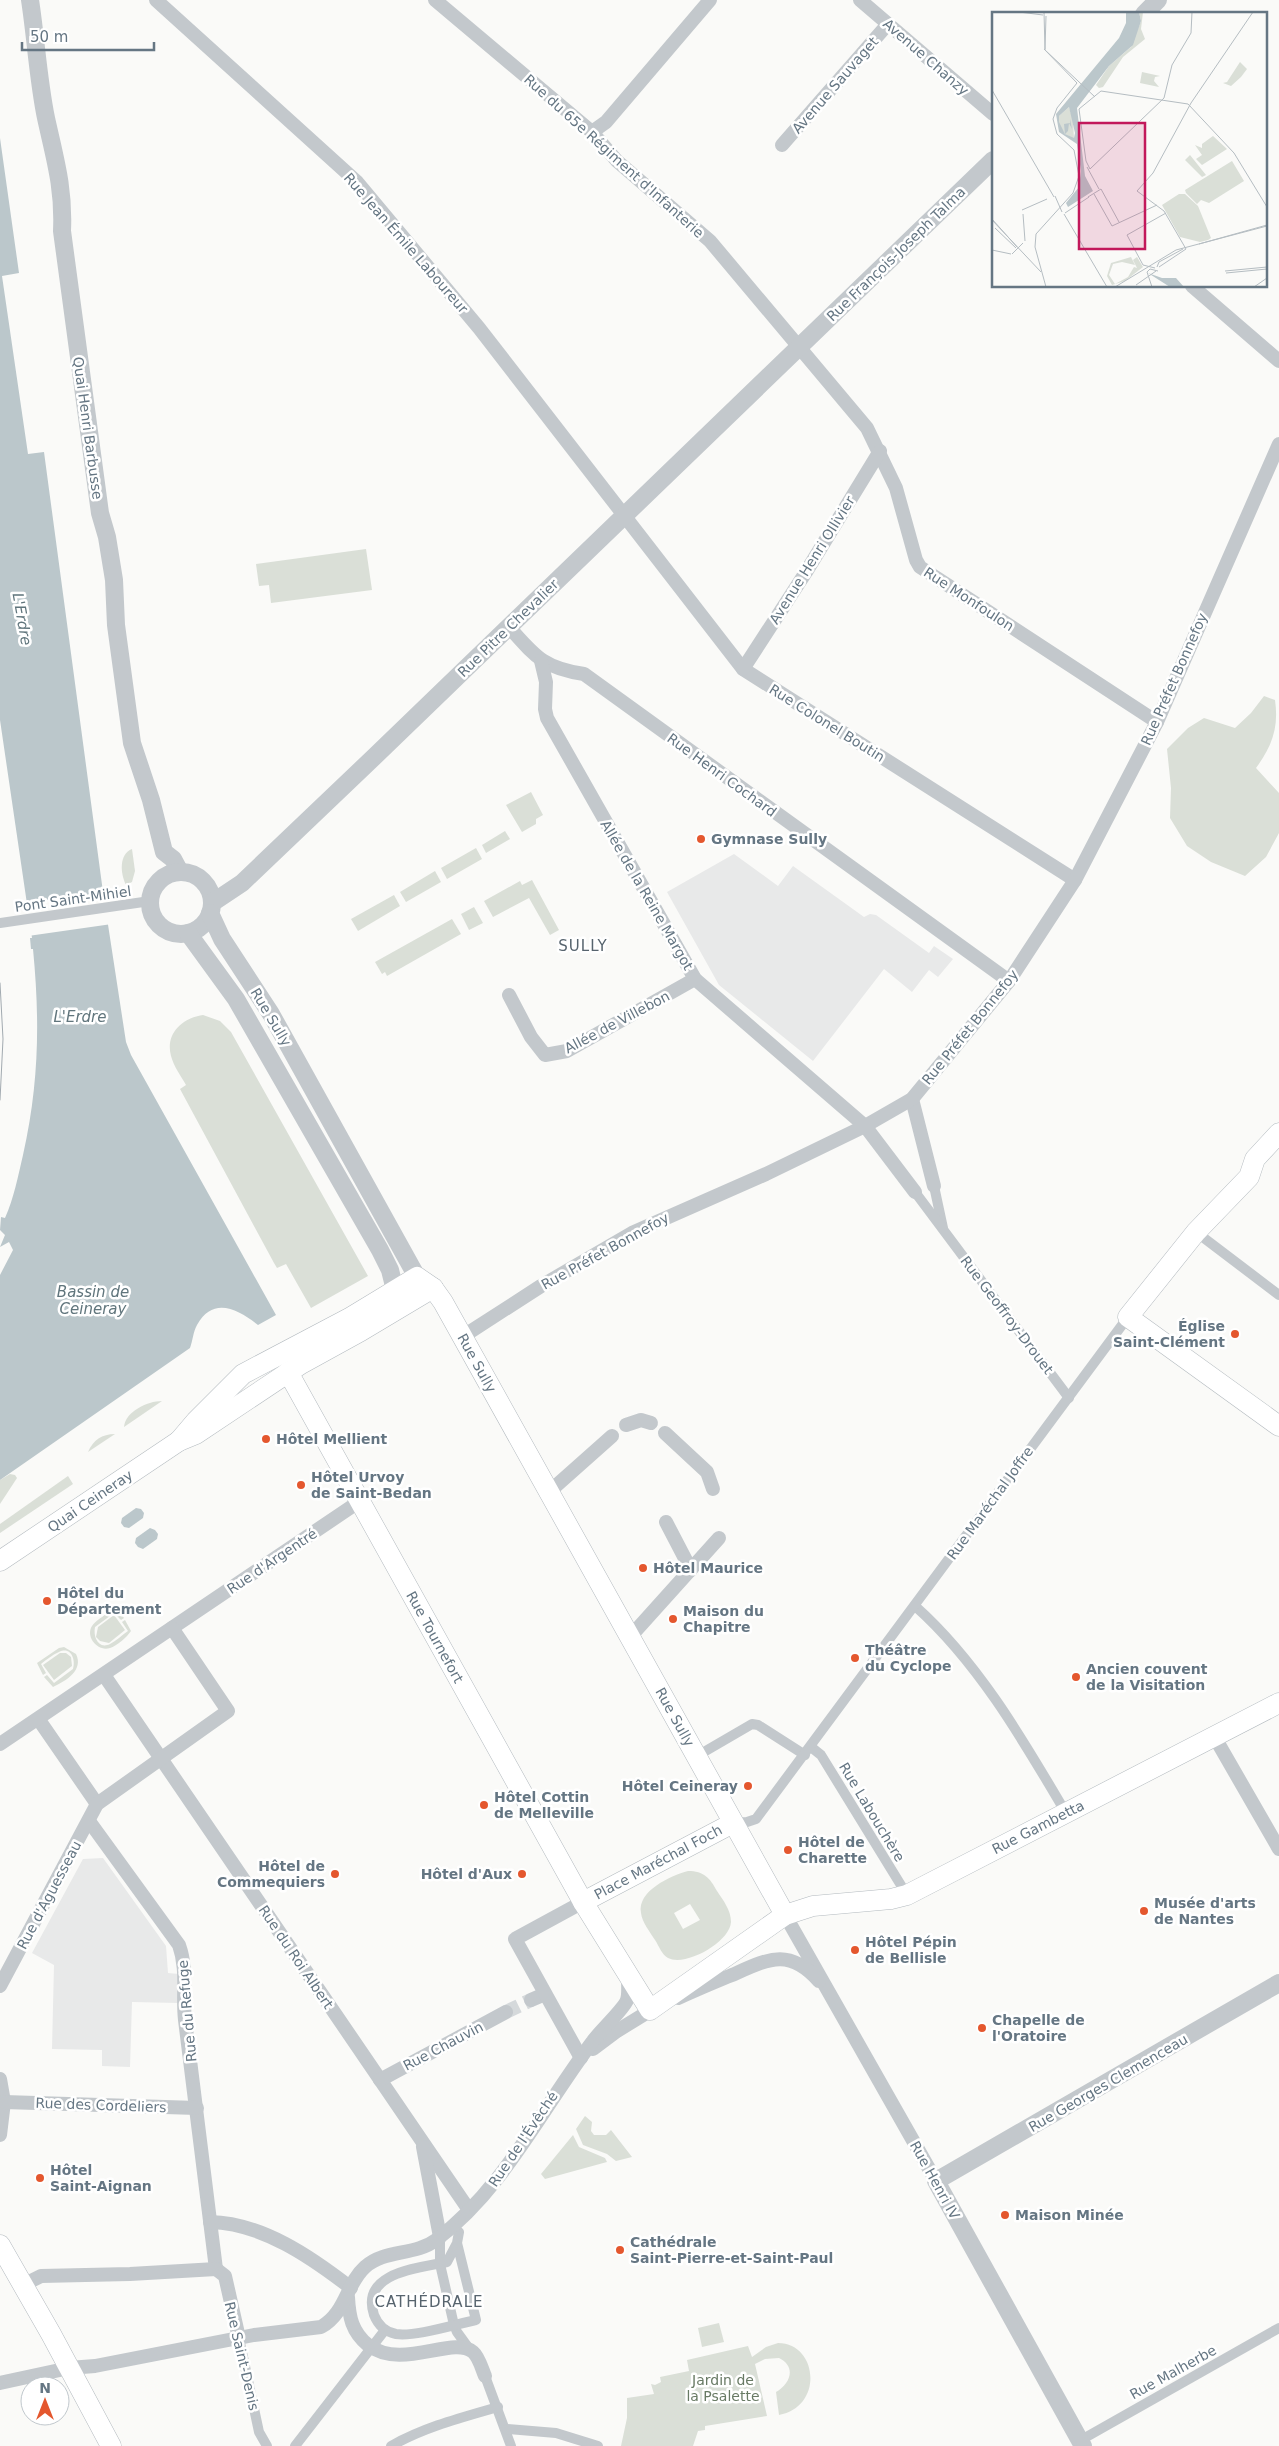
<svg xmlns="http://www.w3.org/2000/svg" width="1279" height="2446" viewBox="0 0 1279 2446" font-family="'DejaVu Sans',sans-serif">
  <style>
    .built { fill: #e8e9e9 }
    .green { fill: #dadfd7; fill-rule: evenodd }
    .water { fill: #bbc7cb }
    .pier { fill: #fafaf8 }
    .lines { fill: none; stroke-linecap: round; stroke-linejoin: round }
    .minor-tunnel { stroke: #d5d9db; stroke-width: 14; stroke-dasharray: 14 7; stroke-linecap: butt }
    .secondary-casing { stroke: #b3babf; stroke-width: 21 }
    .pedestrian { stroke: #c3c8cc; stroke-width: 10 }
    .minor { stroke: #c3c8cc; stroke-width: 14 }
    .tertiary { stroke: #c3c8cc; stroke-width: 18 }
    .secondary { stroke: #fff; stroke-width: 20 }
    .tram { stroke: #a2aab0; stroke-width: 1 }
    .poi-dot { fill: #e4572e; stroke: #fff; stroke-width: 2 }
    .labels { text-anchor: middle; stroke-width: 5; stroke-linejoin: round; paint-order: stroke }
    .street-label { font-size: 14px; fill: #657683; stroke: #fff }
    .poi-label { font-size: 14px; font-weight: bold; fill: #657683; stroke: #fff; text-anchor: start }
    .park-label { font-size: 14px; fill: #687a64; stroke: #fff }
    .water-label { font-size: 15px; font-style: italic; fill: #60757c; stroke: #fff }
    .neighbourhood-label { font-size: 15px; letter-spacing: 1px; fill: #57646e; stroke: #fff }
    .inset-road { fill: none; stroke: #b5bdc2; stroke-width: 1 }
    .view { fill: #c2185b; fill-opacity: 0.15; stroke: #c2185b; stroke-width: 2.5 }
    .inset-edge { fill: none; stroke: #657683; stroke-width: 2.5 }
  </style>
  <rect width="100%" height="100%" fill="#fafaf8"/>
  <g class="built">
    <path d="M734,854L778,886L793,866L864,917L870,914L876,915L929,953L934,946L953,959L938,977L929,970L912,992L884,969L813,1061L719,985L667,892Z"/>
    <path d="M103,1858L166,1946L168,1973L179,1974L178,2003L132,2002L130,2067L102,2066V2050L52,2049L54,1965L32,1953L83,1859Z"/>
  </g>
  <g class="green">
    <path d="M366,549L372,590L271,603L269,585L259,586L256,564Z"/>
    <path d="M1264,696L1275,700C1279,728 1272,746 1256,768L1279,793V833L1266,857L1245,876L1211,862L1187,846L1170,818L1171,788L1167,749L1188,728L1204,718L1235,728L1251,713Z"/>
    <path d="M531,792L543,815L536,819V824L522,832L506,805Z"/>
    <path d="M505,831L510,839L486,853L482,845Z"/>
    <path d="M476,848L482,859L447,879L441,868Z"/>
    <path d="M132,849L135,871L132,882L126,885C120,873 119,854 132,849Z"/>
    <path d="M435,871L441,882L406,902L400,892Z"/>
    <path d="M532,880L559,930L550,935L529,898L493,917L484,901L520,881L522,885Z"/>
    <path d="M394,895L400,906L358,931L351,919Z"/>
    <path d="M474,907L483,923L469,930L461,914Z"/>
    <path d="M452,919L461,934L387,976L385,972L382,974L375,962Z"/>
    <path d="M203,1015L220,1021L231,1032L368,1276L311,1308L286,1264L277,1268L274,1263L180,1089L186,1085C181,1076 174,1067 171,1056C165,1034 182,1018 203,1015Z"/>
    <path d="M162,1401L124,1427C125,1412 147,1401 162,1401Z"/>
    <path d="M115,1434L88,1452C93,1440 102,1434 115,1434Z"/>
    <path d="M10,1474L15,1475L17,1478L0,1504V1480Z"/>
    <path d="M68,1476L73,1484L0,1533V1524Z"/>
    <path d="M113,1609L117,1610L124,1618L121,1620L114,1613L95,1627C93,1636 98,1650 110,1644C116,1641 122,1635 128,1631L122,1622L125,1620L131,1631C127,1637 117,1646 110,1648C98,1652 85,1637 92,1626C96,1620 107,1614 113,1609Z"/>
    <path d="M114,1615L125,1630L109,1643L100,1641L96,1637L98,1627Z"/>
    <path d="M64,1647L76,1654C84,1670 66,1681 53,1687L44,1677L47,1675L54,1683L73,1669C76,1660 71,1646 59,1652C52,1655 46,1660 41,1664L46,1673L43,1675L37,1663L59,1648Z"/>
    <path d="M60,1653H66L71,1657L72,1666L54,1680L43,1665Z"/>
    <path d="M688,1871C704,1871 710,1878 717,1891C723,1900 731,1910 731,1922C730,1942 686,1967 668,1958C662,1955 659,1946 655,1940C650,1932 642,1922 641,1913C637,1891 670,1876 688,1871ZM690,1904L700,1920L683,1929L674,1913Z"/>
    <path d="M585,2116L592,2122L591,2131L594,2135H606L611,2130L632,2157L616,2161L607,2154L583,2145L576,2129Z"/>
    <path d="M573,2135L579,2147L605,2158L607,2162L545,2179L541,2174Z"/>
    <path d="M719,2323L724,2342L702,2347L698,2328Z"/>
    <path d="M778,2343C818,2343 824,2407 779,2415L776,2392C790,2384 797,2367 779,2358L765,2359L755,2364L767,2416L705,2426V2430L698,2431L693,2446H621L627,2418V2398L654,2394L651,2384L655,2385L661,2382L660,2377L689,2371L687,2360L748,2346L752,2357L766,2347Z"/>
  </g>
  <g class="water">
    <path d="M0,138L19,273L2,276L28,454L44,452L103,892L126,1042L131,1055L276,1315L258,1325C238,1309 213,1296 197,1325C193,1332 193,1340 190,1348L0,1480V1275L13,1250L9,1242L0,1247L5,1235L0,1230L1,1217L5,1218C14,1198 18,1176 23,1155C39,1084 40,1021 33,949H31L30,938H32L0,720Z"/>
    <path d="M136,1508L141,1509L144,1513L143,1518L129,1528L124,1527L121,1523L122,1518Z"/>
    <path d="M150,1528L155,1530L158,1534L157,1539L143,1549L138,1547L135,1543L136,1538Z"/>
  </g>
  <path class="pier" d="M106,892L112,924L28,936L23,903Z"/>
  <g class="lines">
    <path class="minor-tunnel" d="M506,2012L531,2000"/>
    <defs>
      <g id="secondary">
        <path d="M1279,1133L1255,1159L1249,1177L1196,1232L1128,1317L1279,1426"/>
        <path d="M288,1372L583,1902L650,2010L785,1915L813,1906L891,1899L907,1895L1279,1703"/>
        <path d="M179,1441L196,1421L243,1374L351,1317L417,1277L433,1288L443,1302L785,1915"/>
        <path d="M0,1561L179,1441L196,1434L301,1364L361,1331L433,1288"/>
        <path d="M583,1902L733,1823"/>
        <path d="M0,2245L51,2334L111,2446"/>
      </g>
    </defs>
    <use href="#secondary" class="secondary-casing"/>
    <g class="pedestrian">
      <path d="M0,923L150,901"/>
      <path d="M934,1186L943,1228"/>
      <path d="M915,1192L1069,1398"/>
      <path d="M1196,1232L1279,1295"/>
      <path d="M915,1606C978,1662 1023,1740 1066,1813"/>
      <path d="M811,1747L821,1755L907,1895"/>
      <path d="M697,1756L752,1724L758,1725L805,1755"/>
      <path d="M733,1823L747,1822L756,1819L1128,1317"/>
      <path d="M440,2237V2264L454,2325L457,2332L470,2350"/>
      <path d="M457,2243L476,2320C456,2324 415,2337 396,2334C385,2332 378,2325 374,2315C360,2272 419,2268 447,2262L457,2243L459,2232"/>
      <path d="M239,2338L259,2432L267,2446"/>
      <path d="M485,2376L511,2446"/>
      <path d="M507,2429L556,2433L598,2446"/>
      <path d="M1081,2440L1279,2328"/>
      <path d="M295,2446L385,2330"/>
      <path d="M391,2446C425,2427 460,2418 498,2407"/>
    </g>
    <g class="minor">
      <path d="M156,0L357,182L479,328L743,669L1075,880"/>
      <path d="M435,0L592,132L617,161L710,241L867,428L896,488L916,560L920,567L1157,722"/>
      <path d="M860,0L993,114"/>
      <path d="M592,132L606,122L710,0"/>
      <path d="M782,145L888,24"/>
      <path d="M1192,286L1279,361"/>
      <path d="M509,627C535,656 543,668 584,674L1009,981"/>
      <path d="M541,661L546,682L545,709L547,718L695,979L865,1126L915,1192"/>
      <path d="M743,669L806,572L880,451"/>
      <path d="M509,995L531,1037L545,1055L567,1051L695,979"/>
      <path d="M912,1099L934,1186"/>
      <path d="M462,1337L541,1286L632,1233L766,1174L865,1126L912,1099L1009,981L1075,880L1157,722L1279,444"/>
      <path d="M626,1425L641,1420L651,1423"/>
      <path d="M665,1433L707,1472L713,1489"/>
      <path d="M549,1492L612,1436"/>
      <path d="M666,1522L691,1570"/>
      <path d="M630,1637L719,1538"/>
      <path d="M104,1675L469,2210"/>
      <path d="M39,1720L97,1804"/>
      <path d="M1214,1736L1279,1849"/>
      <path d="M0,1744L360,1501"/>
      <path d="M89,1821L179,1945C188,1970 182,1994 185,2020C196,2103 205,2186 216,2269"/>
      <path d="M785,1915L936,2181"/>
      <path d="M0,1986L97,1804L228,1711L172,1628"/>
      <path d="M678,1998C696,1990 714,1982 732,1975C768,1959 789,1947 819,1981"/>
      <path d="M531,2000L545,1994"/>
      <path d="M593,2049L617,2031L656,2007"/>
      <path d="M581,2058L515,1939L583,1902"/>
      <path d="M0,2079L4,2102L0,2135"/>
      <path d="M380,2080L506,2012"/>
      <path d="M4,2102L197,2108"/>
      <path d="M423,2147L440,2237"/>
      <path d="M210,2222C262,2223 311,2257 351,2288"/>
      <path d="M216,2269L225,2276L239,2338"/>
      <path d="M23,2285L41,2276L130,2274L216,2269"/>
      <path d="M348,2297C349,2317 352,2332 368,2345C402,2371 453,2335 473,2352C479,2357 482,2369 485,2376"/>
      <path d="M0,2383L69,2368L95,2366L254,2335L321,2327C346,2313 346,2284 365,2267C385,2249 415,2256 436,2240C504,2189 542,2108 593,2041C599,2032 624,2009 627,2000C629,1994 628,1985 628,1978"/>
    </g>
    <g class="tertiary">
      <path d="M30,0C36,39 38,79 46,118C55,159 64,188 62,231L100,513L107,537L114,580L116,625L132,743L151,800L164,852L173,859L180,872"/>
      <path d="M1144,14L1158,0"/>
      <circle cx="181" cy="903" r="31"/>
      <path d="M212,903L242,883L373,758L993,160"/>
      <path d="M210,913L222,939L271,1014L417,1277"/>
      <path d="M188,933L236,999L380,1250L390,1270L395,1290"/>
      <path d="M1083,2446L936,2181L1279,1983"/>
    </g>
    <use href="#secondary" class="secondary"/>
    <path class="tram" d="M0,983L3,1039L0,1100"/>
  </g>
  <g class="poi-dot">
    <circle cx="701" cy="839" r="5"/>
    <circle cx="1235" cy="1334" r="5"/>
    <circle cx="266" cy="1439" r="5"/>
    <circle cx="301" cy="1485" r="5"/>
    <circle cx="643" cy="1568" r="5"/>
    <circle cx="47" cy="1601" r="5"/>
    <circle cx="673" cy="1619" r="5"/>
    <circle cx="855" cy="1658" r="5"/>
    <circle cx="1076" cy="1677" r="5"/>
    <circle cx="748" cy="1786" r="5"/>
    <circle cx="484" cy="1805" r="5"/>
    <circle cx="788" cy="1850" r="5"/>
    <circle cx="335" cy="1874" r="5"/>
    <circle cx="522" cy="1874" r="5"/>
    <circle cx="1144" cy="1911" r="5"/>
    <circle cx="855" cy="1950" r="5"/>
    <circle cx="982" cy="2028" r="5"/>
    <circle cx="40" cy="2178" r="5"/>
    <circle cx="1005" cy="2215" r="5"/>
    <circle cx="620" cy="2250" r="5"/>
  </g>
  <g class="labels">
    <g class="street-label">
      <text transform="translate(926 57) rotate(41)" y="5">Avenue Chanzy</text>
      <text transform="translate(835 85) rotate(-49)" y="5">Avenue Sauvaget</text>
      <text transform="translate(614 156) rotate(42)" y="5">Rue du 65e Régiment d'Infanterie</text>
      <text transform="translate(406 243) rotate(49)" y="5">Rue Jean Émile Laboureur</text>
      <text transform="translate(896 254) rotate(-44)" y="5">Rue François-Joseph Talma</text>
      <text transform="translate(88 428) rotate(82)" y="5">Quai Henri Barbusse</text>
      <text transform="translate(812 560) rotate(-58)" y="5">Avenue Henri Ollivier</text>
      <text transform="translate(969 599) rotate(33)" y="5">Rue Monfoulon</text>
      <text transform="translate(508 628) rotate(-44)" y="5">Rue Pitre Chevalier</text>
      <text transform="translate(1174 679) rotate(-66)" y="5">Rue Préfet Bonnefoy</text>
      <text transform="translate(827 723) rotate(32)" y="5">Rue Colonel Boutin</text>
      <text transform="translate(722 775) rotate(36)" y="5">Rue Henri Cochard</text>
      <text transform="translate(647 895) rotate(60)" y="5">Allée de la Reine Margot</text>
      <text transform="translate(73 899) rotate(-8)" y="5">Pont Saint-Mihiel</text>
      <text transform="translate(271 1017) rotate(59)" y="5">Rue Sully</text>
      <text transform="translate(617 1022) rotate(-28)" y="5">Allée de Villebon</text>
      <text transform="translate(970 1027) rotate(-51)" y="5">Rue Préfet Bonnefoy</text>
      <text transform="translate(605 1251) rotate(-29)" y="5">Rue Préfet Bonnefoy</text>
      <text transform="translate(1007 1315) rotate(53)" y="5">Rue Geoffroy-Drouet</text>
      <text transform="translate(477 1363) rotate(61)" y="5">Rue Sully</text>
      <text transform="translate(90 1501) rotate(-34)" y="5">Quai Ceineray</text>
      <text transform="translate(990 1503) rotate(-54)" y="5">Rue Maréchal Joffre</text>
      <text transform="translate(272 1561) rotate(-34)" y="5">Rue d'Argentré</text>
      <text transform="translate(435 1637) rotate(61)" y="5">Rue Tournefort</text>
      <text transform="translate(675 1717) rotate(61)" y="5">Rue Sully</text>
      <text transform="translate(872 1812) rotate(59)" y="5">Rue Labouchère</text>
      <text transform="translate(1038 1827) rotate(-27)" y="5">Rue Gambetta</text>
      <text transform="translate(658 1862) rotate(-28)" y="5">Place Maréchal Foch</text>
      <text transform="translate(49 1895) rotate(-62)" y="5">Rue d'Aguesseau</text>
      <text transform="translate(296 1957) rotate(56)" y="5">Rue du Roi Albert</text>
      <text transform="translate(187 2011) rotate(-95)" y="5">Rue du Refuge</text>
      <text transform="translate(443 2046) rotate(-28)" y="5">Rue Chauvin</text>
      <text transform="translate(1108 2083) rotate(-30)" y="5">Rue Georges Clemenceau</text>
      <text transform="translate(101 2105) rotate(2)" y="5">Rue des Cordeliers</text>
      <text transform="translate(523 2139) rotate(-56)" y="5">Rue de l'Évêché</text>
      <text transform="translate(935 2180) rotate(61)" y="5">Rue Henri IV</text>
      <text transform="translate(242 2356) rotate(77)" y="5">Rue Saint-Denis</text>
      <text transform="translate(1173 2372) rotate(-29)" y="5">Rue Malherbe</text>
    </g>
    <g class="poi-label">
      <text x="711" y="844">Gymnase Sully</text>
      <text x="1225" y="1331" text-anchor="end">Église<tspan x="1225" dy="16">Saint-Clément</tspan></text>
      <text x="276" y="1444">Hôtel Mellient</text>
      <text x="311" y="1482">Hôtel Urvoy<tspan x="311" dy="16">de Saint-Bedan</tspan></text>
      <text x="653" y="1573">Hôtel Maurice</text>
      <text x="57" y="1598">Hôtel du<tspan x="57" dy="16">Département</tspan></text>
      <text x="683" y="1616">Maison du<tspan x="683" dy="16">Chapitre</tspan></text>
      <text x="865" y="1655">Théâtre<tspan x="865" dy="16">du Cyclope</tspan></text>
      <text x="1086" y="1674">Ancien couvent<tspan x="1086" dy="16">de la Visitation</tspan></text>
      <text x="738" y="1791" text-anchor="end">Hôtel Ceineray</text>
      <text x="494" y="1802">Hôtel Cottin<tspan x="494" dy="16">de Melleville</tspan></text>
      <text x="798" y="1847">Hôtel de<tspan x="798" dy="16">Charette</tspan></text>
      <text x="325" y="1871" text-anchor="end">Hôtel de<tspan x="325" dy="16">Commequiers</tspan></text>
      <text x="512" y="1879" text-anchor="end">Hôtel d'Aux</text>
      <text x="1154" y="1908">Musée d'arts<tspan x="1154" dy="16">de Nantes</tspan></text>
      <text x="865" y="1947">Hôtel Pépin<tspan x="865" dy="16">de Bellisle</tspan></text>
      <text x="992" y="2025">Chapelle de<tspan x="992" dy="16">l'Oratoire</tspan></text>
      <text x="50" y="2175">Hôtel<tspan x="50" dy="16">Saint-Aignan</tspan></text>
      <text x="1015" y="2220">Maison Minée</text>
      <text x="630" y="2247">Cathédrale<tspan x="630" dy="16">Saint-Pierre-et-Saint-Paul</tspan></text>
    </g>
    <g class="park-label">
      <text x="723" y="2385">Jardin de<tspan x="723" dy="16">la Psalette</tspan></text>
    </g>
    <g class="water-label">
      <text transform="translate(22 619) rotate(80)" y="5">L'Erdre</text>
      <text x="80" y="1022">L'Erdre</text>
      <text x="93" y="1297">Bassin de<tspan x="93" dy="17">Ceineray</tspan></text>
    </g>
    <g class="neighbourhood-label">
      <text x="583" y="951">SULLY</text>
      <text x="429" y="2307">CATHÉDRALE</text>
    </g>
  </g>
  <g transform="translate(992 12)">
    <rect width="275" height="275" fill="#fafaf8"/>
    <path d="M147,0H151L149,17L153,27L131,45L111,75L107,76L104,73L117,54L139,35L149,9ZM248,50L255,57L249,65L239,74L231,71L235,70ZM150,60L168,64L163,65L162,69L167,75L148,71ZM77,95L81,108L82,127L73,122L67,113V104ZM221,124L235,137L210,153L204,147L210,143L203,133L210,136V132ZM198,143L214,163L210,165L193,148ZM240,149L252,169L217,191L209,188L205,192L194,181L193,178ZM187,182H193L206,194L219,226L216,228L208,230L188,225L170,193ZM145,245L151,255L133,269L120,273L115,264L119,251L139,245L143,253L130,250L121,252L117,263L123,272L136,265L142,255L145,256L141,248Z" fill="#dadfd7"/>
    <path d="M134,0H147L149,9L141,33L117,54L85,96L93,164L101,179L76,195L74,191L87,175L89,159L85,132L67,120L64,102L127,26L134,11ZM77,95L83,121L82,126L73,122L76,119L77,111L80,117L78,107V111L72,112L73,122L67,110V104ZM156,261L170,266H184L192,275H178Z" fill="#bbc7cb" fill-rule="evenodd"/>
    <path class="inset-road" d="M27,0L51,3M52,0L53,38L85,71L65,96L61,107L65,122L82,138L87,164L81,181L44,222L43,235L54,275M52,37L103,85M53,37L54,4M0,78L62,185M95,155L107,177M98,157L94,149L87,97L109,79L196,92L242,141L275,195M98,157L172,86L180,53L199,21L200,0M102,182L120,214L165,193M63,184L70,200M96,185L109,177L127,210M30,198L55,187M73,201L97,185M31,202L33,229M72,202L115,275M0,207L25,235M0,208L49,260M3,216L24,236M207,232L275,213M0,238L19,242M20,242L31,231M165,255L167,250L191,237M167,255L194,237L172,199L145,179L161,161L199,91L261,0M163,256L151,253L135,223L174,201M233,259L275,255M234,261L275,257M144,273L164,259M123,275L184,238L275,214M160,275L155,260L158,257L166,259M262,275L275,266"/>
    <path class="view" d="M87,111H153V237H87Z"/>
    <rect width="275" height="275" class="inset-edge"/>
  </g>
  <g transform="translate(45 2401)"><circle r="24" fill="#ffffff" stroke="#c1c8cd"/>
  <path d="M0-4L9 19L0 12L-9 19Z" fill="#e4572e"/>
  <text y="-8" font-size="14" font-weight="bold" text-anchor="middle" fill="#657683">N</text>
  </g>
  <path d="M22 42v8h132v-8" fill="none" stroke="#657683" stroke-width="2.5"/>
  <text x="30" y="42" font-size="15" fill="#657683" stroke="#ffffff" stroke-width="4" paint-order="stroke">50 m</text>
</svg>
